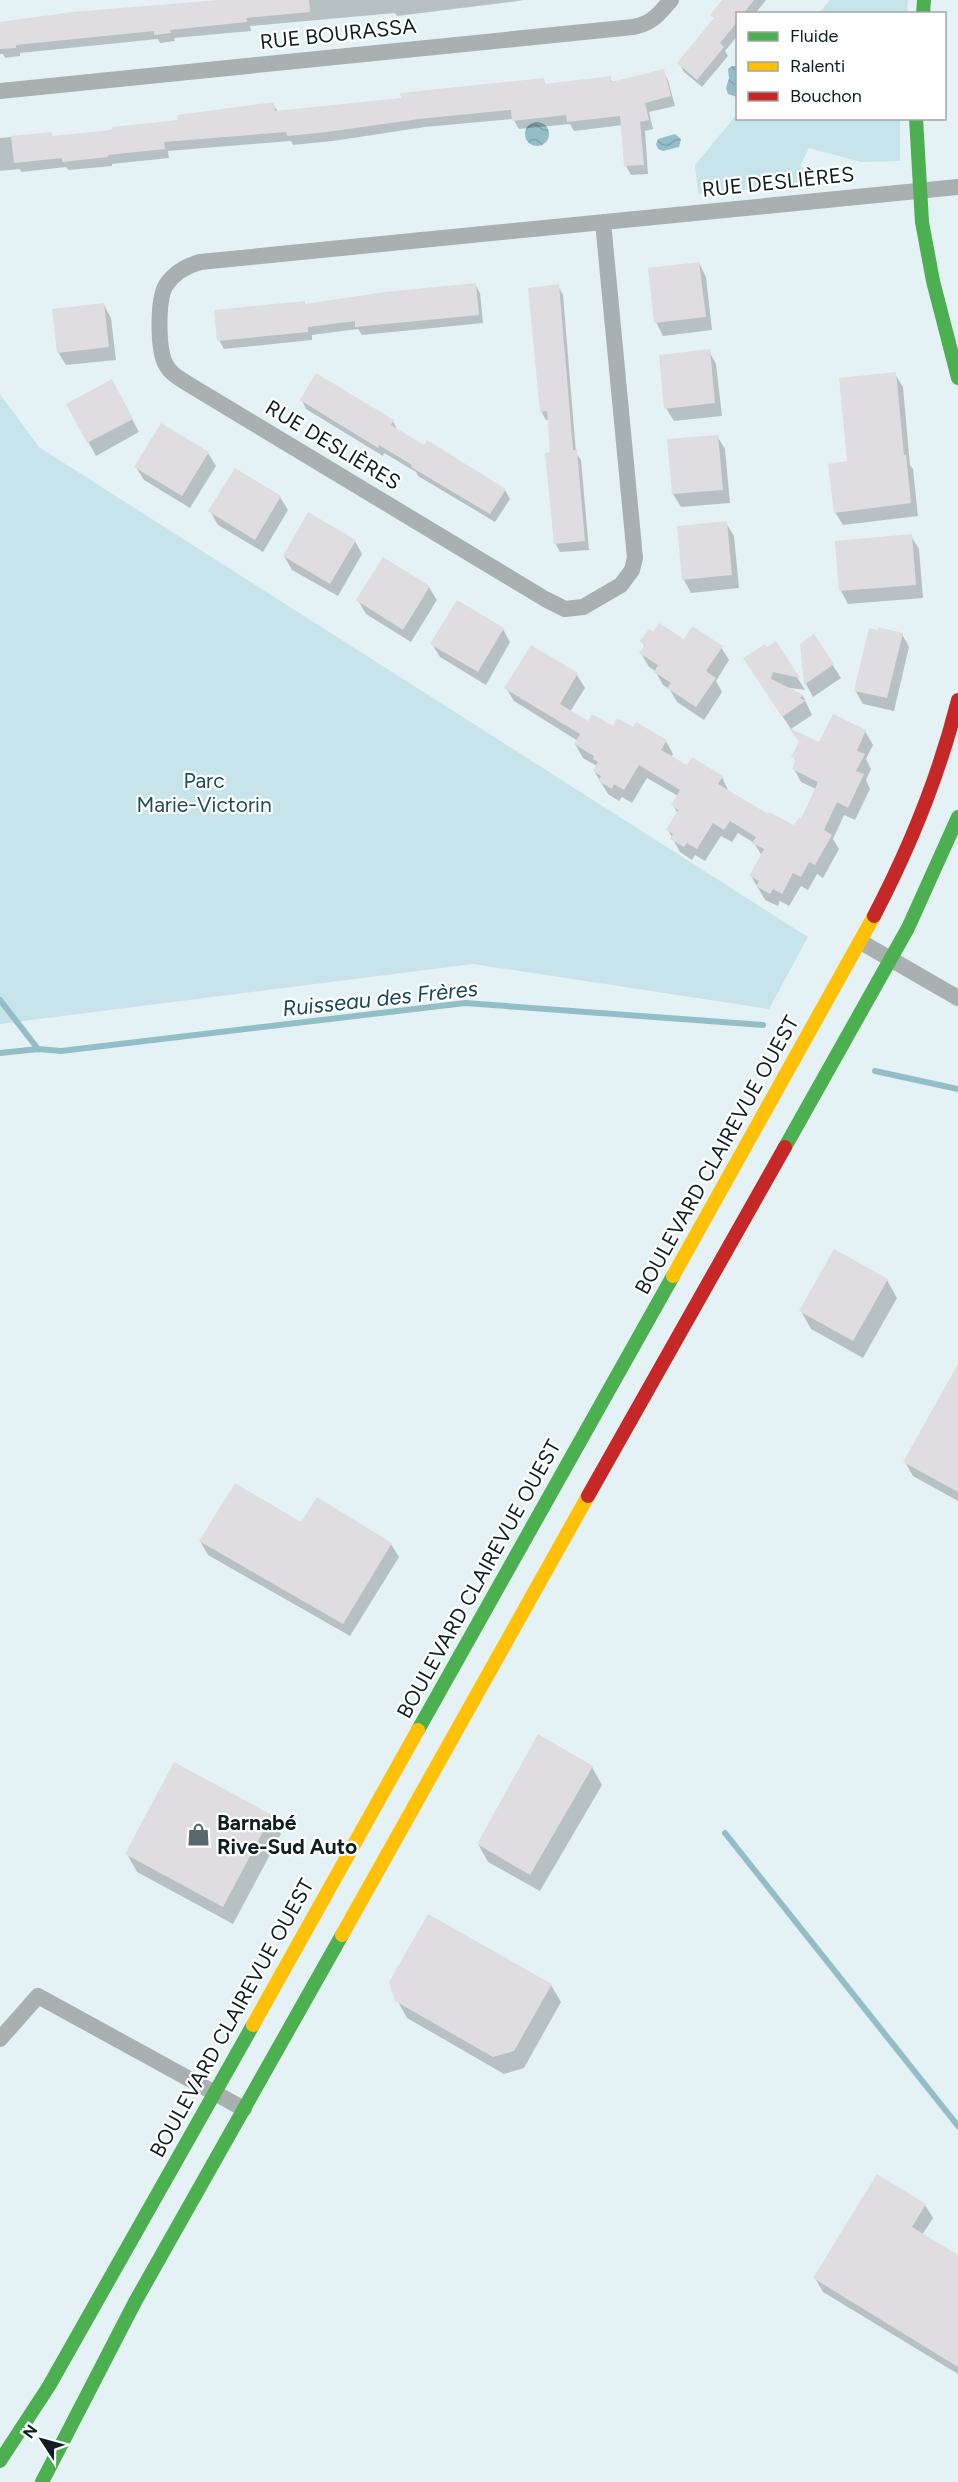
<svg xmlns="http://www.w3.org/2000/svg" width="958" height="2482" viewBox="0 0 958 2482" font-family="Figtree,sans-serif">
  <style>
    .park { fill: #c8e4eb }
    .water { fill: url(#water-waves) }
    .shadow { fill: #0003 }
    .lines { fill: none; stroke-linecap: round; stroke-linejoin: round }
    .stream { stroke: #94bec7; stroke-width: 6 }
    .building { fill: #dfdde0 }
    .street { stroke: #a8b0b1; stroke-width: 16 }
    .fast { stroke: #4caf50; stroke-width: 14 }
    .slow { stroke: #ffc107; stroke-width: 14 }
    .jam { stroke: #c62828; stroke-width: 14 }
    .labels { text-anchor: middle; stroke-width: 4.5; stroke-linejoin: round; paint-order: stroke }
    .street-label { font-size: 21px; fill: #0e1e21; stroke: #fff }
    .park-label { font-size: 21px; fill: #1d4d56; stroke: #fff }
    .poi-label { font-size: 21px; font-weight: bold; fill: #0e1e21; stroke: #fff; text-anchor: start }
    .water-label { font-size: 22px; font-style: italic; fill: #174851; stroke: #fff }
  </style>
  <defs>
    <pattern id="water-waves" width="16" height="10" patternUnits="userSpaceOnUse" patternTransform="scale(1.5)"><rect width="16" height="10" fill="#94bec7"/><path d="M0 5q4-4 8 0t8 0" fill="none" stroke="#7ea3ab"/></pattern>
  </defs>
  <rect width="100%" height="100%" fill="#e5f2f5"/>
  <g class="park">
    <path d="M830,0H908L907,13H819Z"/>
    <path d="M737,114L738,118L900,119V161L861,162L809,148L800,166L806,170L812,183L698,194L695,165Z"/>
    <path d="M0,394L39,447L808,937L769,1009L473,964L0,1024Z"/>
  </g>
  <g class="water">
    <path d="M732,66H737V97L728,94L726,88L729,78L728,69Z"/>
    <circle cx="537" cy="134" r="12"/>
    <path d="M675,134L681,139L679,147L663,151L658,149L656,144L658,139Z"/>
  </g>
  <g class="shadow">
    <path d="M238,0H525L397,16L395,13L250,26L251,31L174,38L175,41L160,43L158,39L20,53V56L5,58L3,54H0V23Z"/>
    <path d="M724,0H766L755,14H738V35L725,51L728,56L702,87L684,72L679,63L715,19Z"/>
    <path d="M663,71L668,80L675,106L649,112L653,129L645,131L648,174L631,175L626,166L623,125L574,131L570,124L519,129L513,119L425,127L333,141L293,145L291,141L168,151L169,158L112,164V166L69,170L66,167L21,172L20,169L0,171V138L51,133L53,138L180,121L273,104L278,112L325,108L543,80L546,85L610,78L613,83Z"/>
    <path d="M699,263L706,277L712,330L663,336L656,322Z"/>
    <path d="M475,284L480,293L483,323L362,335L358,329L312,335V340L224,349L219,340L304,302L306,305Z"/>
    <path d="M558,286L563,295L576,453L581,460L589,550L560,552L555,543L549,420H546L541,411Z"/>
    <path d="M104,305L111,318L116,360L66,365L58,352Z"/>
    <path d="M709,351L716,364L722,416L674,421L666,408Z"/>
    <path d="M895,374L903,387L910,465L913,469L918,516L843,525L835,512L848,463Z"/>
    <path d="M317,375L393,421L398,431L505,490L510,499L495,522L418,476L416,472L384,453L383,456L306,409L302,400Z"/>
    <path d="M119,395L139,432L96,456L68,405Z"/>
    <path d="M717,436L725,449L730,503L681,507L673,494Z"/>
    <path d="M208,453L216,466L190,508L144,480L136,467Z"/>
    <path d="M280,497L288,510L263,552L218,525L210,511Z"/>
    <path d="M726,523L734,536L739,588L691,593L684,580Z"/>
    <path d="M911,536L919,549L923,598L848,604L841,591Z"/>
    <path d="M355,541L362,554L338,596L292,570L284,556Z"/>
    <path d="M429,587L437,600L411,642L366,614L358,600Z"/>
    <path d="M503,629L510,642L486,685L440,657L432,644Z"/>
    <path d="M902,634L909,647L894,711L863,704L855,690Z"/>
    <path d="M814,636L841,678L813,697L806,684L801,645Z"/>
    <path d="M642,641H684L721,647L729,660L716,681L722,692L704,720L677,702L670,690L663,685L655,671L649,667L641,653L645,647Z"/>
    <path d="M776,643L805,690L783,687L803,696L812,715L791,729L753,672Z"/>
    <path d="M531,647L577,675L585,688L570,712L588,723L613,728L633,729L666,741L673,754L671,758L687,768L722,777L729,792L768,816L795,827L802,821L816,789L801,782L794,769L797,763L793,756L820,744L865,731L873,745L866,759L871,769L866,780L870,789L855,820L844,815L833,839L839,849L823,878L817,874L808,890L801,886L789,906L780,901L778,906L765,900L751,876L762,856L754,843L738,833L732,842L721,836L705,861L695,855L692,860L680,852L668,830L678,814L673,805L678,796L647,778L632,803L622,797L619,801L608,794L594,771L597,766L583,758L575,744L578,741L514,701L506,688Z"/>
    <path d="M887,1280L897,1298L863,1358L811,1329L801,1311Z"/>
    <path d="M958,1367V1501L913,1476L905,1462Z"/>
    <path d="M302,1524L391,1544L399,1557L350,1636L208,1555L200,1541Z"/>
    <path d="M592,1767L602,1785L540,1891L488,1862L478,1844Z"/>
    <path d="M271,1816L281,1834L233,1924L137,1872L127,1854Z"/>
    <path d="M551,1985L561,2002L524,2068L504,2074L407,2018L397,2000Z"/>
    <path d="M925,2205L933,2218L922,2235L958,2257V2374L823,2292L815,2278Z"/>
  </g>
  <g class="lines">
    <g class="stream">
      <path d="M0,1000L38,1049"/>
      <path d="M0,1053L38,1049L61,1051L465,1003L763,1025"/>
      <path d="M875,1071L958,1089"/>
      <path d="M725,1833L958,2126"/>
    </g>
  </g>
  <g class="building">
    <path d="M218,0H309L310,12L246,18L247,22L170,30L171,33L154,35V31L16,45V48L0,49V22L72,12Z"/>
    <path d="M722,0H754L743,14H738V21L720,43L724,47L697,80L677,63L714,18L710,15Z"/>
    <path d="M664,69L671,96L645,103L649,120L640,122L644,165L624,166L620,116L567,122L566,115L512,121L511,110L419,119L327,132L287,136L286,132L164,142L165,149L108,155V157L62,162V158L14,163L11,136L51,132L52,136L112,130V127L178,120L177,115L274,102L275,111L401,98L400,93L544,78L545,84L611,76V82Z"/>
    <path d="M699,262L706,317L654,323L648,268Z"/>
    <path d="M476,283L479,315L355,327V321L308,327V332L217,341L214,310L305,301V304L385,292Z"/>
    <path d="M559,284L573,450H577L585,541L554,544L545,453L550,452L547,411L540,412L528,288Z"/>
    <path d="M104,303L109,347L57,353L52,309Z"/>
    <path d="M710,349L715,403L664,409L659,355Z"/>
    <path d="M896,372L904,455L906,454L911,503L834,513L828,464L847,461L839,378Z"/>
    <path d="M316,373L394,420L391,425L424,445L427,440L506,489L490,514L411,467L412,465L379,445L378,448L300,400Z"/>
    <path d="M112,379L133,419L87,443L66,404Z"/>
    <path d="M161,423L209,452L182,496L134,467Z"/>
    <path d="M718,435L723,490L672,494L667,439Z"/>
    <path d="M235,468L281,496L255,540L208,511Z"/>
    <path d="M308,512L356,540L330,584L283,556Z"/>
    <path d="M727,521L732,575L682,580L677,526Z"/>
    <path d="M912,534L916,585L839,591L835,541Z"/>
    <path d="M383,557L430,586L403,630L356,600Z"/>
    <path d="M457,600L504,628L478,672L430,644Z"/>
    <path d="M659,623L684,639L692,626L723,646L706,671L716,678L696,707L667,688L671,683L654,672L658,665L639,653L645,645L640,641L649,629L653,632Z"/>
    <path d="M878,627L903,633L887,698L854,691L869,628L878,630Z"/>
    <path d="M814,634L834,664L804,685L800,644Z"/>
    <path d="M776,641L800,678L773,672L771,679L804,695L800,698L805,701L782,717L743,658L765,644L767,647Z"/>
    <path d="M531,645L578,673L560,704L588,721L592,714L613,726L617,718L633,727L636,722L667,740L661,750L687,765L692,757L723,776L718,784L768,814L769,812L794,825L799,817L801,819L818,782L792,769L796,759L791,757L799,742L789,728L819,742L833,714L866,730L857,751L865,754L856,771L864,774L848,808L837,802L824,830L832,835L815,865L809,862L801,877L793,873L782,894L773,889L770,894L756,886L759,881L749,876L764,849L752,843L756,837L730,821L724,830L713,823L697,849L687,843L684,847L670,839L673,834L666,830L678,810L671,805L680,790L639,765L624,790L614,784L612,789L598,781L601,776L593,771L598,762L593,759L594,756L574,744L580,734L504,688Z"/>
    <path d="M834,1249L888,1279L853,1341L799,1311Z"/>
    <path d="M958,1364V1492L903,1462Z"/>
    <path d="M235,1483L301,1522L317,1497L392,1543L343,1624L199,1541Z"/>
    <path d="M538,1734L593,1766L530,1875L477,1844Z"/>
    <path d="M174,1762L272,1815L223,1907L125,1854Z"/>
    <path d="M428,1914L552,1984L514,2051L493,2057L395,2001L389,1982Z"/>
    <path d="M877,2174L926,2204L912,2227L958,2255V2367L813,2278Z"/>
  </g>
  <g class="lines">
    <g class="street">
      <path d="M0,91L633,27C652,24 659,14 671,0"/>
      <path d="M603,222L635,558L632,570L621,585L583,607L565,609L545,599L185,382C177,377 169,372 165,363C158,348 157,300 166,285C174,273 186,266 200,262L958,187"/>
      <path d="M861,942L958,998"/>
      <path d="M0,2039L38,1996L244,2109"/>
    </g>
    <g class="fast">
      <path d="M923,14L924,0"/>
      <path d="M916,118L922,222L933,281L958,378"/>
      <path d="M785,1147L908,928L958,817"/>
      <path d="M418,1730L673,1276"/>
      <path d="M0,2461L49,2386L253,2025"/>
      <path d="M42,2482L135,2302L342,1935"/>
    </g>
    <g class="slow">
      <path d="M673,1276L874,916"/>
      <path d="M342,1935L588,1496"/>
      <path d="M253,2025L418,1730"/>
    </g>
    <g class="jam">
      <path d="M874,916C910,847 939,776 958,700"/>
      <path d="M588,1496L785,1147"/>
    </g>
  </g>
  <defs>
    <symbol id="shop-bare" viewBox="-9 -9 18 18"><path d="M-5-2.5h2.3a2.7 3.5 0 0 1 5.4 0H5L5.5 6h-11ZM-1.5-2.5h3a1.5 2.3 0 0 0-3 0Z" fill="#59686b" stroke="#fff" stroke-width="2.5" paint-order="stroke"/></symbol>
  </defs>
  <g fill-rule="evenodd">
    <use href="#shop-bare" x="182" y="1818" width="33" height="33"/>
  </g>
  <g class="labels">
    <g class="street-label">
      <text transform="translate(338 34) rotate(-6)" y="7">RUE BOURASSA</text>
      <text transform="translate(778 182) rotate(-6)" y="7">RUE DESLIÈRES</text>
      <text transform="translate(333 445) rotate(31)" y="7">RUE DESLIÈRES</text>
      <text transform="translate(717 1155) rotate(-61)" y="7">BOULEVARD CLAIREVUE OUEST</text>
      <text transform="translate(479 1579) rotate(-61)" y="7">BOULEVARD CLAIREVUE OUEST</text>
      <text transform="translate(232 2018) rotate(-61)" y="7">BOULEVARD CLAIREVUE OUEST</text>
    </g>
    <g class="park-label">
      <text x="204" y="788">Parc<tspan x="204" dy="24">Marie-Victorin</tspan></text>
    </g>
    <g class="poi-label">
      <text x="217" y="1830">Barnabé<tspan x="217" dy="24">Rive-Sud Auto</tspan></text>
    </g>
    <g class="water-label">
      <text transform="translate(380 998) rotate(-6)" y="8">Ruisseau des Frères</text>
    </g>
  </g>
  <rect x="736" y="12" width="210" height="108" fill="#ffffff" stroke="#9fa5a6" stroke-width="1.5"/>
  <rect x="748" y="32" width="30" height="9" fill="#4caf50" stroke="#9fa5a6" stroke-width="1.5"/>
  <text x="790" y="42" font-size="18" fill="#0e1e21">Fluide</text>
  <rect x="748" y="62" width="30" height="9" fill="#ffc107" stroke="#9fa5a6" stroke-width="1.5"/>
  <text x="790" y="72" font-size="18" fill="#0e1e21">Ralenti</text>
  <rect x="748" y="92" width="30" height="9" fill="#c62828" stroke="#9fa5a6" stroke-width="1.5"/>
  <text x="790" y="102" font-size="18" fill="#0e1e21">Bouchon</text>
  <g transform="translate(42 2440) rotate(306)" stroke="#ffffff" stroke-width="4.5" paint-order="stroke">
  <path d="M0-4.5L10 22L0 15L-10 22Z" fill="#0e1e21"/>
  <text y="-9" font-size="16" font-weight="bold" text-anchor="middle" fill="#0e1e21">N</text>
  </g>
</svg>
